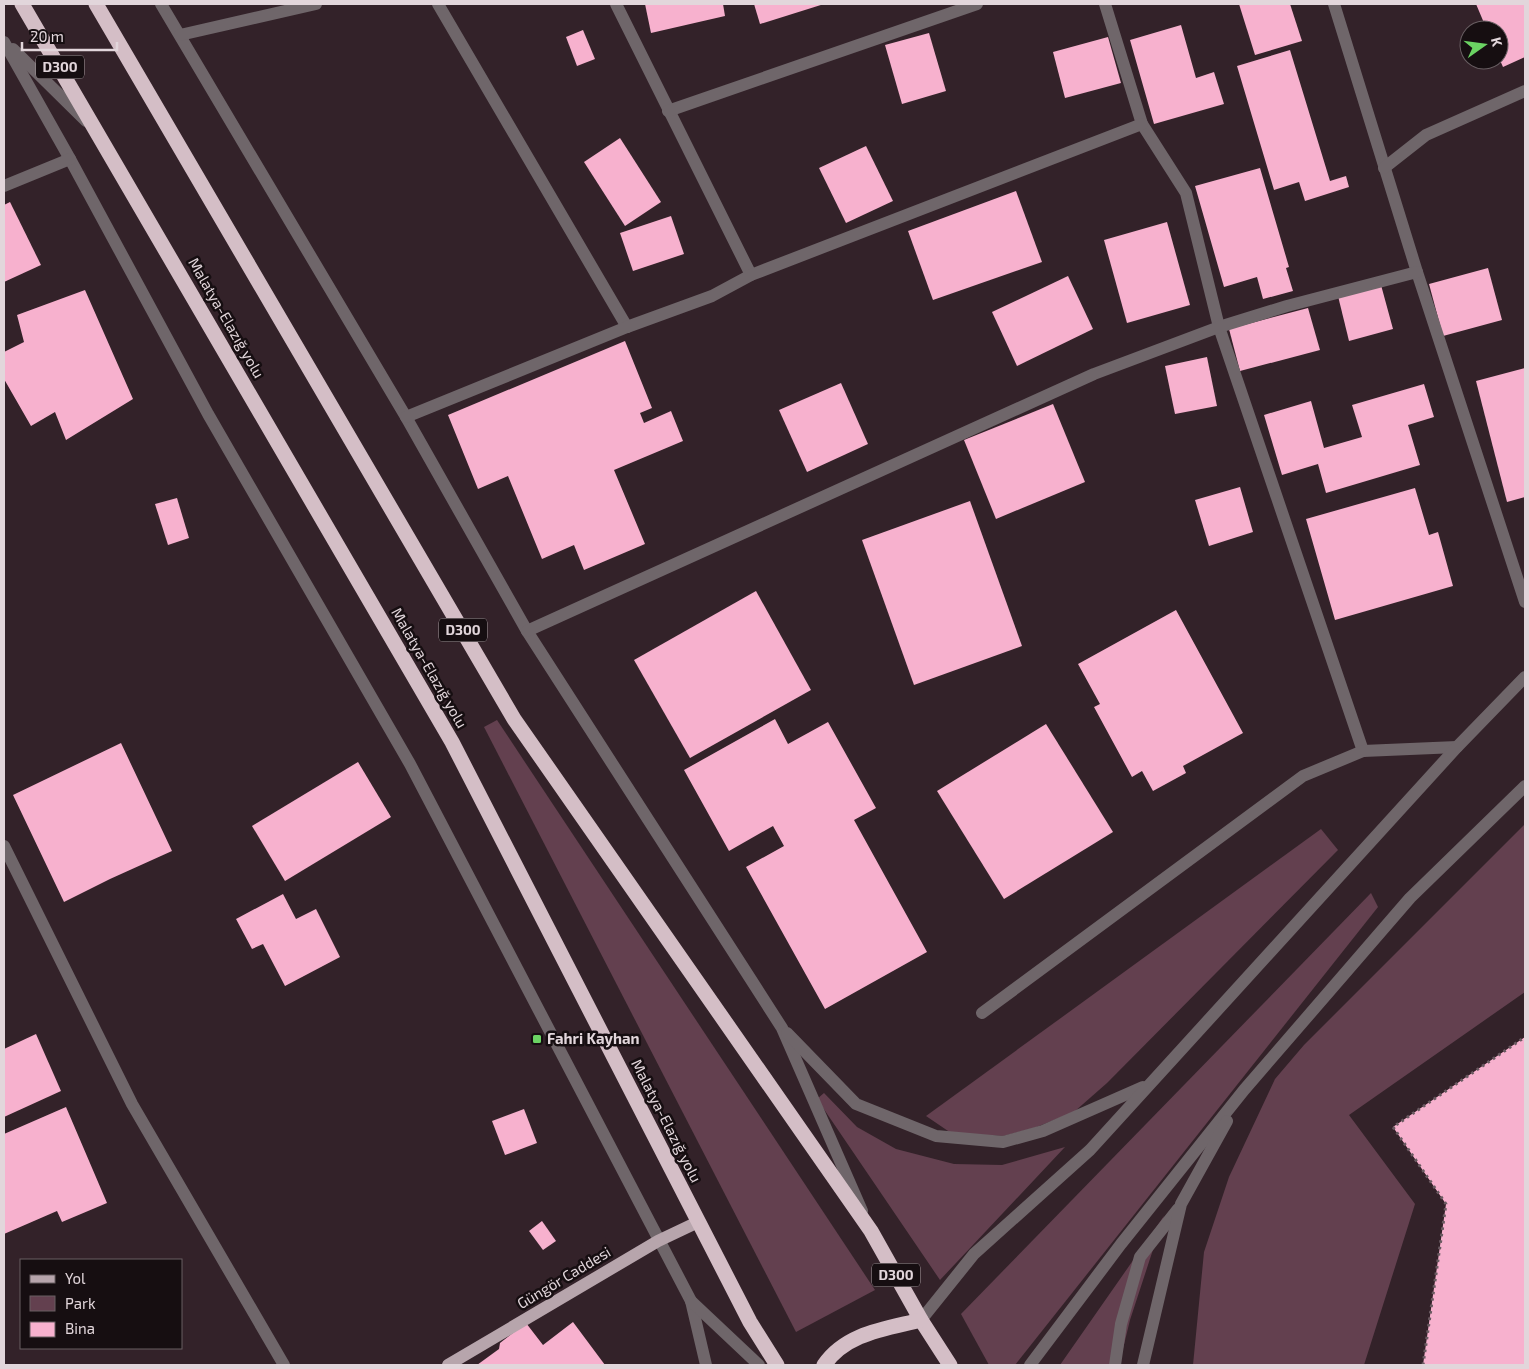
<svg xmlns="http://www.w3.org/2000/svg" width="1529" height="1369" viewBox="0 0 1529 1369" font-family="'Exo 2',sans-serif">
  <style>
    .green { fill: #63404f }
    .building { fill: #f7b1ce }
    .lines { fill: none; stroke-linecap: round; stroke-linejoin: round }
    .path { stroke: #6a5a61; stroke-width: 3; stroke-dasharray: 2.5 4; stroke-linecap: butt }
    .minor { stroke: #6f666a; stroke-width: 12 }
    .major { stroke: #b7a5ac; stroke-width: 12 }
    .highway { stroke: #d4bec6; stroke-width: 15 }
    .poi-dot { fill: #6bd363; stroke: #160e11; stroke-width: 2 }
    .labels { text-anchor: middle; stroke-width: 5; stroke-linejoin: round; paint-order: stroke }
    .shield { fill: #160e11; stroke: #a59a9e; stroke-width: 1 }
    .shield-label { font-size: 14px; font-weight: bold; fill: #e2d6db }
    .street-label { font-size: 15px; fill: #e2d6db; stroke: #160e11 }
    .poi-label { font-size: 15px; font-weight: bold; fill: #e2d6db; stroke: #160e11; text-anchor: start }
  </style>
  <rect width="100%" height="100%" fill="#332229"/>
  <g class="green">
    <path d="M497,720L875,1290L796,1332L484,727Z"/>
    <path d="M1525,824V992L1349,1115L1415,1204L1364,1365H1193L1204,1252L1229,1177L1275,1079L1304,1045Z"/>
    <path d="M1321,829L1338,850L1107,1083L1074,1112L1034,1128L1003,1136L951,1133L926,1116Z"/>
    <path d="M1371,893L1378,907L1015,1365H989L961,1314Z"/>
    <path d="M824,1093L857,1127L896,1149L954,1164L1002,1165L1065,1147L940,1280L817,1099Z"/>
    <path d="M1164,1216L1130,1320L1119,1365H1060Z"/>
  </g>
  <g class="building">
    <path d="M645,4H723L725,16L651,33Z"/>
    <path d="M754,4H824L760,24Z"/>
    <path d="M1239,4H1290L1302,41L1255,55Z"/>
    <path d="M1476,4H1525V57L1503,67L1499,58V30H1487Z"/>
    <path d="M1181,25L1196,78L1214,72L1224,104L1154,124L1130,40Z"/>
    <path d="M583,30L595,59L577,66L566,37Z"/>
    <path d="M929,33L946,91L902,104L885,45Z"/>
    <path d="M1108,37L1121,83L1065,98L1053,52Z"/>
    <path d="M1290,50L1330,181L1346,176L1349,187L1305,201L1299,182L1274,190L1237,66Z"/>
    <path d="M620,138L661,202L625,226L584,162Z"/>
    <path d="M866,146L893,201L846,223L819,168Z"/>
    <path d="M1260,168L1289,267L1286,268L1293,291L1263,299L1257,277L1224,287L1195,186Z"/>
    <path d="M1016,191L1042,262L933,300L908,231Z"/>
    <path d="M10,202L41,265L4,282V205Z"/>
    <path d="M671,216L684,254L633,271L620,233Z"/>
    <path d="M1167,222L1190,305L1127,323L1104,240Z"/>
    <path d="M1488,268L1502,320L1443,336L1429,284Z"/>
    <path d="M1068,276L1093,329L1017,366L992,312Z"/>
    <path d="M1381,285L1393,329L1349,341L1338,296Z"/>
    <path d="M85,290L133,399L66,440L55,412L31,426L4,379V352L24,342L17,315Z"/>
    <path d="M1308,308L1320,350L1240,371L1229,329Z"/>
    <path d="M625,341L652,408L640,413L644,423L671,411L683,441L614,470L645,544L584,570L574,545L542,559L508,476L478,489L448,415Z"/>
    <path d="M1207,357L1217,406L1175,414L1165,366Z"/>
    <path d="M1525,368V497L1507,502L1476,381Z"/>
    <path d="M841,383L868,444L807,472L779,410Z"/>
    <path d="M1424,384L1434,417L1408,425L1420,465L1326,493L1318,464L1282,475L1264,415L1311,401L1324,448L1362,437L1352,405Z"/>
    <path d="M1053,404L1085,482L996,519L964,440Z"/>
    <path d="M1240,487L1253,532L1209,546L1195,500Z"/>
    <path d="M1415,488L1429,535L1438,532L1453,586L1335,620L1306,519Z"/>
    <path d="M177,498L189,538L168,545L155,504Z"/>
    <path d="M970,501L1022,646L914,685L862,540Z"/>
    <path d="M756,591L811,690L690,758L634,660Z"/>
    <path d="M1176,610L1243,733L1183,766L1186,773L1153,791L1142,771L1132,777L1094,707L1100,704L1078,664Z"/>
    <path d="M775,719L788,744L828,722L876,808L854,820L927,952L825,1009L746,867L784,846L773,826L729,851L684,770Z"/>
    <path d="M1046,724L1113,832L1004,899L937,791Z"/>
    <path d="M121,743L172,851L110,879L64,902L13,795Z"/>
    <path d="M358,762L391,817L285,881L252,826Z"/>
    <path d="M283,894L296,919L316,909L340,957L285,986L263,944L252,949L236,919Z"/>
    <path d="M36,1034L61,1091L4,1117V1049Z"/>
    <path d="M1525,1037V1365H1423L1446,1204L1393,1127Z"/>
    <path d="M66,1107L107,1203L62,1222L57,1211L4,1234V1134Z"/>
    <path d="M524,1109L537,1143L505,1155L492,1121Z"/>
    <path d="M542,1221L556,1241L543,1250L529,1231Z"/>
    <path d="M573,1322L605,1365H477L499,1349L500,1343L526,1323L543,1345Z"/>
  </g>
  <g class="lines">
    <path class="path" d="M1423,1365L1446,1204L1393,1127L1525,1037"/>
    <g class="minor">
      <path d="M161,4L406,417L527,631L782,1028L862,1211"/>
      <path d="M438,4L627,327"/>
      <path d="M616,4L751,275"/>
      <path d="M1105,4L1142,124L1186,193L1219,327L1363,751"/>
      <path d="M1334,4L1417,272L1525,602"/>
      <path d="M180,35L316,4"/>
      <path d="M4,42L70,159L208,414L410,764L691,1301L706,1365"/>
      <path d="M13,49L86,121"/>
      <path d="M668,111L977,4"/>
      <path d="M1384,168L1426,135L1525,91"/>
      <path d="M4,186L70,159"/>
      <path d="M406,417L627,327L712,296L751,275L1142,124"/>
      <path d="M527,631L1094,374L1219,327L1287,306L1417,272"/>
      <path d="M4,846L132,1104L284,1365"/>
      <path d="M982,1013L1303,776L1363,751L1457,747"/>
      <path d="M787,1033L856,1104L936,1136L1003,1142L1043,1131L1143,1087"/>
      <path d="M691,1301L759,1365"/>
      <path d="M921,1320L974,1254L1090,1150L1457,747L1525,677"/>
      <path d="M1030,1365L1121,1244L1244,1090L1410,898L1525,786"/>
      <path d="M1115,1365L1121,1324L1140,1257L1178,1209"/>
      <path d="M1143,1365L1181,1204L1227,1121"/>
    </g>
    <path class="major" d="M448,1365L658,1241L698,1222"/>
    <g class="highway">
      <path d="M22,4L452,742L750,1322L777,1365"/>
      <path d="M96,4L514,719L871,1231L921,1320L950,1365"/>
      <path d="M824,1365C846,1333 885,1329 921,1320"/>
    </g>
  </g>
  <rect class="poi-dot" x="532" y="1034" width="10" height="10" rx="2.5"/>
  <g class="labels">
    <g class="shield">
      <rect x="36" y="55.5" width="48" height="23" rx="4"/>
      <rect x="439" y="618.5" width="48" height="23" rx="4"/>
      <rect x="872" y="1263.5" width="48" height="23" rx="4"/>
    </g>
    <g class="shield-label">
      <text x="60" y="72">D300</text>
      <text x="463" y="635">D300</text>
      <text x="896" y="1280">D300</text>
    </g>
    <g class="street-label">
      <text transform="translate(226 318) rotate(60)" y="5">Malatya-Elazığ yolu</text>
      <text transform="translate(429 668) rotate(60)" y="5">Malatya-Elazığ yolu</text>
      <text transform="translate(666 1121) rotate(63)" y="5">Malatya-Elazığ yolu</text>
      <text transform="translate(564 1278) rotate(-31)" y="5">Güngör Caddesi</text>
    </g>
    <g class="poi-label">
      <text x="547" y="1044">Fahri Kayhan</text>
    </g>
  </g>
  <rect width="1529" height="1369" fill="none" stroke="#e2d6db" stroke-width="10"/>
  <rect x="20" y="1259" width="162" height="90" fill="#160e11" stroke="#685e62"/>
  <rect x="30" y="1275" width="25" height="8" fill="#b7a5ac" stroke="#685e62"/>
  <text x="65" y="1284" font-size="15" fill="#e2d6db">Yol</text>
  <rect x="30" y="1296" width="25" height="15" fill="#63404f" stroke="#685e62"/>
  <text x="65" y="1309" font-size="15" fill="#e2d6db">Park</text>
  <rect x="30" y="1322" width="25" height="15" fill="#f7b1ce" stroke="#685e62"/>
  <text x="65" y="1334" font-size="15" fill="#e2d6db">Bina</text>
  <g transform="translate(1484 45) rotate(76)"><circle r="24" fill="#160e11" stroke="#685e62"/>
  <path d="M0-4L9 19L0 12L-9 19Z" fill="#6bd363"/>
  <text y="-8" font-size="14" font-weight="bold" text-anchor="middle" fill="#e2d6db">K</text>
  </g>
  <path d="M22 42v8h95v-8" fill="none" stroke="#e2d6db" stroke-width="2.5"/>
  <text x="30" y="42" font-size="15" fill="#e2d6db" stroke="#160e11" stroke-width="4" paint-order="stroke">20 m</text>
</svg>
